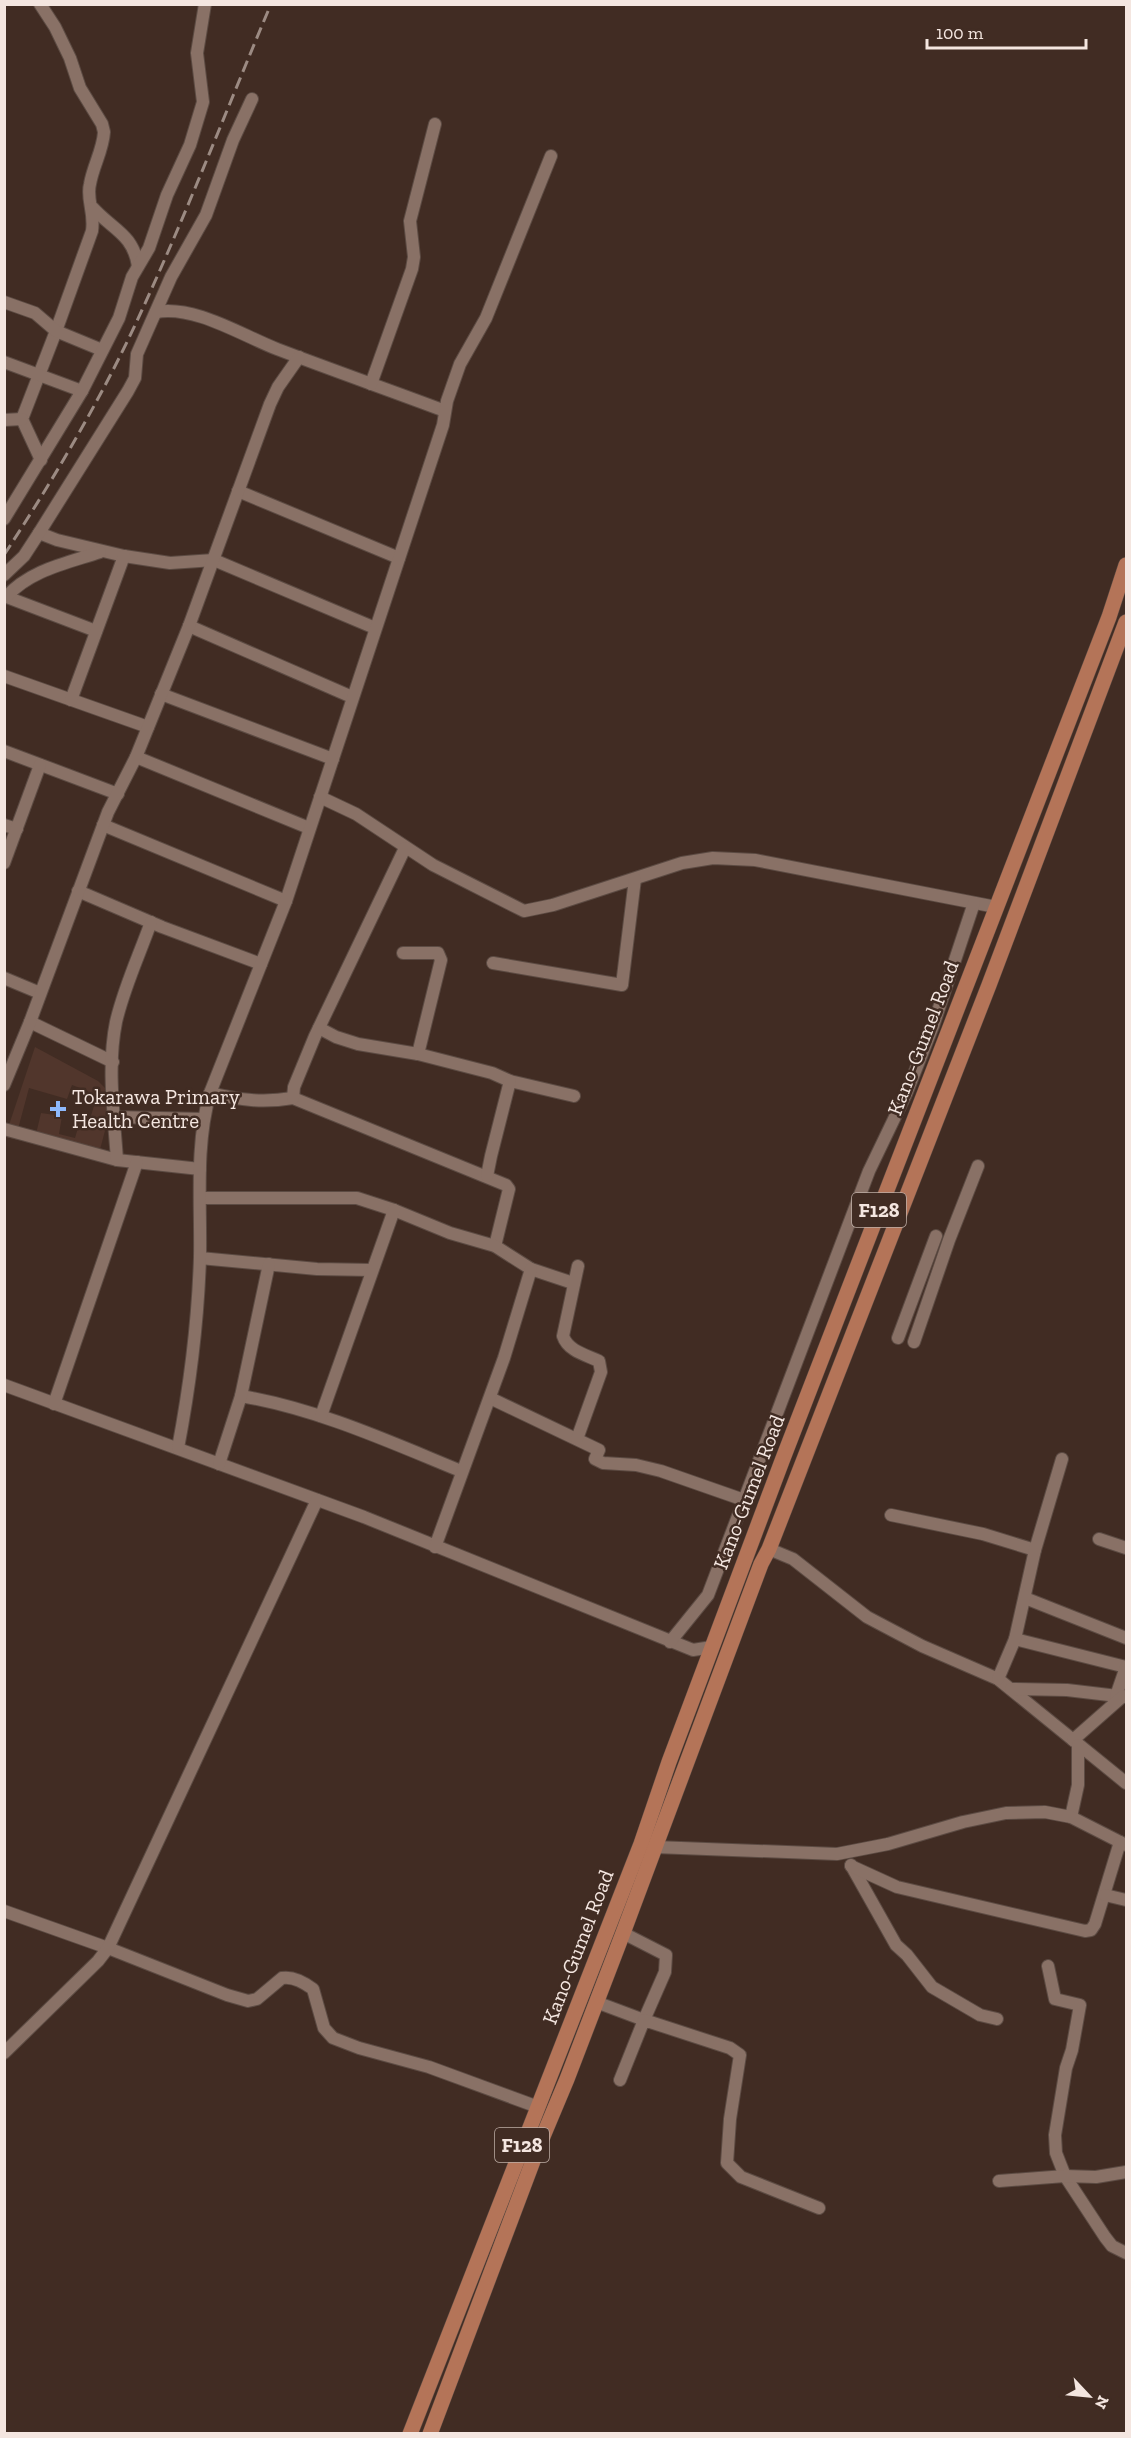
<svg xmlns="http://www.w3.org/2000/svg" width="1131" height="2438" viewBox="0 0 1131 2438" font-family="'Zilla Slab',serif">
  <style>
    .built { fill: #51362c; fill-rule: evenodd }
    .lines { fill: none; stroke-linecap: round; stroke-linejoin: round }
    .minor-casing { stroke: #5c4b43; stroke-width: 14 }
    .major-casing { stroke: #5c4b43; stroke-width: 16 }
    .minor { stroke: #897166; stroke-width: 12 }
    .major { stroke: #b47458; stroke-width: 15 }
    .rail { stroke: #9c8b83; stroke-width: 3; stroke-dasharray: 12 6; stroke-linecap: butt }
    .poi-dot { fill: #8eb9fc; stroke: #412c23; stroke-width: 2 }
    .labels { text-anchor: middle; stroke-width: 5; stroke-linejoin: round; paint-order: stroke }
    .shield { fill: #412c23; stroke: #beaea7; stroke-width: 1.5 }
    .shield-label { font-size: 20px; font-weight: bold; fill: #f4e6e0 }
    .street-label { font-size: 21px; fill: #f4e6e0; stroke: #412c23 }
    .poi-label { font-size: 21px; fill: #f4e6e0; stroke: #412c23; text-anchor: start }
  </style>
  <rect width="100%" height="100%" fill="#412c23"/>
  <path class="built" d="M35,1047L98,1081L114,1097L98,1157L5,1137ZM72,1085L88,1091L85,1103L94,1106L89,1122L80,1121L75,1138L59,1134L62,1116L41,1113L36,1134L18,1129L29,1088L67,1099Z"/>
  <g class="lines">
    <defs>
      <g id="minor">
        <path d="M40,4L55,27L70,58L80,88L102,124L104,132C103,150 93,166 90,184C86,199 95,212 92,231L56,331L22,419L41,460"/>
        <path d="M93,208C113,230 133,234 138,266"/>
        <path d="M4,302L35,313L56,331L102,350"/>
        <path d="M156,312C195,305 241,335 277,349C332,370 389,390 445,411"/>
        <path d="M4,362L82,391"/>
        <path d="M371,384L412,269L414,257L410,221L435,124"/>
        <path d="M4,420L22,419"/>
        <path d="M238,491L399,558"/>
        <path d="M4,519L82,391L119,318L132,277L149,248L167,195L190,145L203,102L197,53L205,4"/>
        <path d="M39,533L57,540L124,556L170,563L214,560L375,628"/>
        <path d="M4,575L24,556L39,533L128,391L135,378L137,354L171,277L206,215L233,140L252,99"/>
        <path d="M4,596L96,631"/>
        <path d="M6,597C30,570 67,563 100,552"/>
        <path d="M189,626L352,697"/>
        <path d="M4,676L148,727"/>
        <path d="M161,694L333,759"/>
        <path d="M71,700L124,556"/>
        <path d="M4,751L118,794"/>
        <path d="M136,757L309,828"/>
        <path d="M320,797L356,814L433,865L524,911L553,905L682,863L713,858L755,860L996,907"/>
        <path d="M4,825L17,829"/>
        <path d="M103,825L286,901"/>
        <path d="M4,863L40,765"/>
        <path d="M78,891L162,927L261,964"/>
        <path d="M403,953H438L441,960L418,1054"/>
        <path d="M493,963L622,985L635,879"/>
        <path d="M4,978L40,993"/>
        <path d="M30,1022L113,1062"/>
        <path d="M319,1028L336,1037L358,1044L418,1054L492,1073L510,1081L574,1096"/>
        <path d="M4,1085L30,1022L108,812L136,757L189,626L270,404L278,387L299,357"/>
        <path d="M210,1093C241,1100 262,1103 293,1098L506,1185L509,1189L495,1246"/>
        <path d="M293,1098L294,1087L315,1036L405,848"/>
        <path d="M114,1117L204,1119"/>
        <path d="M4,1129L117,1160L200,1169"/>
        <path d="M117,1160C114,1115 107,1066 116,1022C124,987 139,956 151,922"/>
        <path d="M487,1176L491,1156L510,1081"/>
        <path d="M201,1198H357L394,1210L450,1233L495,1246L531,1269L573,1283"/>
        <path d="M200,1258L317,1269L372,1270"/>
        <path d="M898,1338L936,1236"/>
        <path d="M914,1342L949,1240L978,1166"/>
        <path d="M4,1385L364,1517L693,1650L712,1647"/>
        <path d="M241,1396C318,1409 390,1442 461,1471"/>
        <path d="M490,1398L599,1450L595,1459L603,1463L636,1465L661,1471L744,1500"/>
        <path d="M54,1404L137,1162"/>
        <path d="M321,1416L394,1210"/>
        <path d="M577,1439L601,1372L599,1361C586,1355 568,1351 563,1336L578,1266"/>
        <path d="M178,1448C190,1385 198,1322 200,1257C201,1203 195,1146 210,1093L286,901L414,513L443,425L447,401L460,364L486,318L551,156"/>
        <path d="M219,1464L241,1396L269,1264"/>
        <path d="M891,1515L983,1534L1035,1550"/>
        <path d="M1099,1539L1126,1548"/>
        <path d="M435,1547L504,1358L531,1269"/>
        <path d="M769,1549L793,1559L867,1617L922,1646L998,1679L1126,1783"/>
        <path d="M1025,1598L1126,1638"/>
        <path d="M1015,1639L1126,1667"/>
        <path d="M670,1642L708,1595L869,1171L906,1094L933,1026L974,903"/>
        <path d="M998,1679L1015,1639L1035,1550L1062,1459"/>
        <path d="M1011,1689L1067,1690L1126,1697"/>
        <path d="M1116,1696L1126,1667"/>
        <path d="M1073,1740L1123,1696"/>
        <path d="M1071,1817L1078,1785V1745"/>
        <path d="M655,1847L837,1854L888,1844L963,1822L1006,1813L1045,1812L1071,1817L1126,1845"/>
        <path d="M851,1865L896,1945L907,1955L932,1987L980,2015L997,2019"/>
        <path d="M851,1866L897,1887L1085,1931L1091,1930L1095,1924L1120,1842"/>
        <path d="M1105,1895L1126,1900"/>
        <path d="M4,1911L108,1948L227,1995L248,2001L257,1999L282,1978C293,1976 305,1983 313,1989L324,2028L333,2038L359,2048L429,2067L538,2107"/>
        <path d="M1048,1966L1055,1999L1080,2005L1072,2050L1066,2068L1055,2135L1056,2153L1065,2176L1105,2237L1112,2246L1126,2253"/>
        <path d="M596,2002L644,2020L665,1972L666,1955L623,1933"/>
        <path d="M4,2053L98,1961L108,1948L317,1500"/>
        <path d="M620,2080L644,2020L730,2048L740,2055L730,2119L727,2163L741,2177L819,2208"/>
        <path d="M999,2181L1065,2176L1096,2177L1126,2172"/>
      </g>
      <g id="major">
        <path d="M410,2434L641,1844L669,1762L782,1461L1109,617L1126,565"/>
        <path d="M430,2434L536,2153L567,2079L623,1933L761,1564L769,1549L989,985L1126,622"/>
      </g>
    </defs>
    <use href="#minor" class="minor-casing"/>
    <use href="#major" class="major-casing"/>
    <use href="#minor" class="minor"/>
    <use href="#major" class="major"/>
    <path class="rail" d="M4,555C55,477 103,396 142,310C188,210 228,106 271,4"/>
  </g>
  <path class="poi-dot" d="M55 1100h6v6h6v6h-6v6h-6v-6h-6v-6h6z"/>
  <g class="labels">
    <g class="shield">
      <rect x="852" y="1193" width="54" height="34" rx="4.5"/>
      <rect x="495" y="2128" width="54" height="34" rx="4.5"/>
    </g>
    <g class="shield-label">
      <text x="879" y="1217">F128</text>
      <text x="522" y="2152">F128</text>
    </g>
    <g class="street-label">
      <text transform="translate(923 1038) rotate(-69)" y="7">Kano-Gumel Road</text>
      <text transform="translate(749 1492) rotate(-69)" y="7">Kano-Gumel Road</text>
      <text transform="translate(578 1947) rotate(-69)" y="7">Kano-Gumel Road</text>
    </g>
    <g class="poi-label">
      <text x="72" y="1104">Tokarawa Primary<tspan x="72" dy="24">Health Centre</tspan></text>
    </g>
  </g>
  <rect width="1131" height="2438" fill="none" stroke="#f4e6e0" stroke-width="12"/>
  <g transform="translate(1089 2396) rotate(116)" stroke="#412c23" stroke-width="4.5" paint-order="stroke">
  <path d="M0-4.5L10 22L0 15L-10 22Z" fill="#f4e6e0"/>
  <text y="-9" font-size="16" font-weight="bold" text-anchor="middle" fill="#f4e6e0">N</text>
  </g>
  <path d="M927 39v9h159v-9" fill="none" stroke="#f4e6e0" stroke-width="3"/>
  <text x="936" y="39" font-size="18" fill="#f4e6e0" stroke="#412c23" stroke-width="4.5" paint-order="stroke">100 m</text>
</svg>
